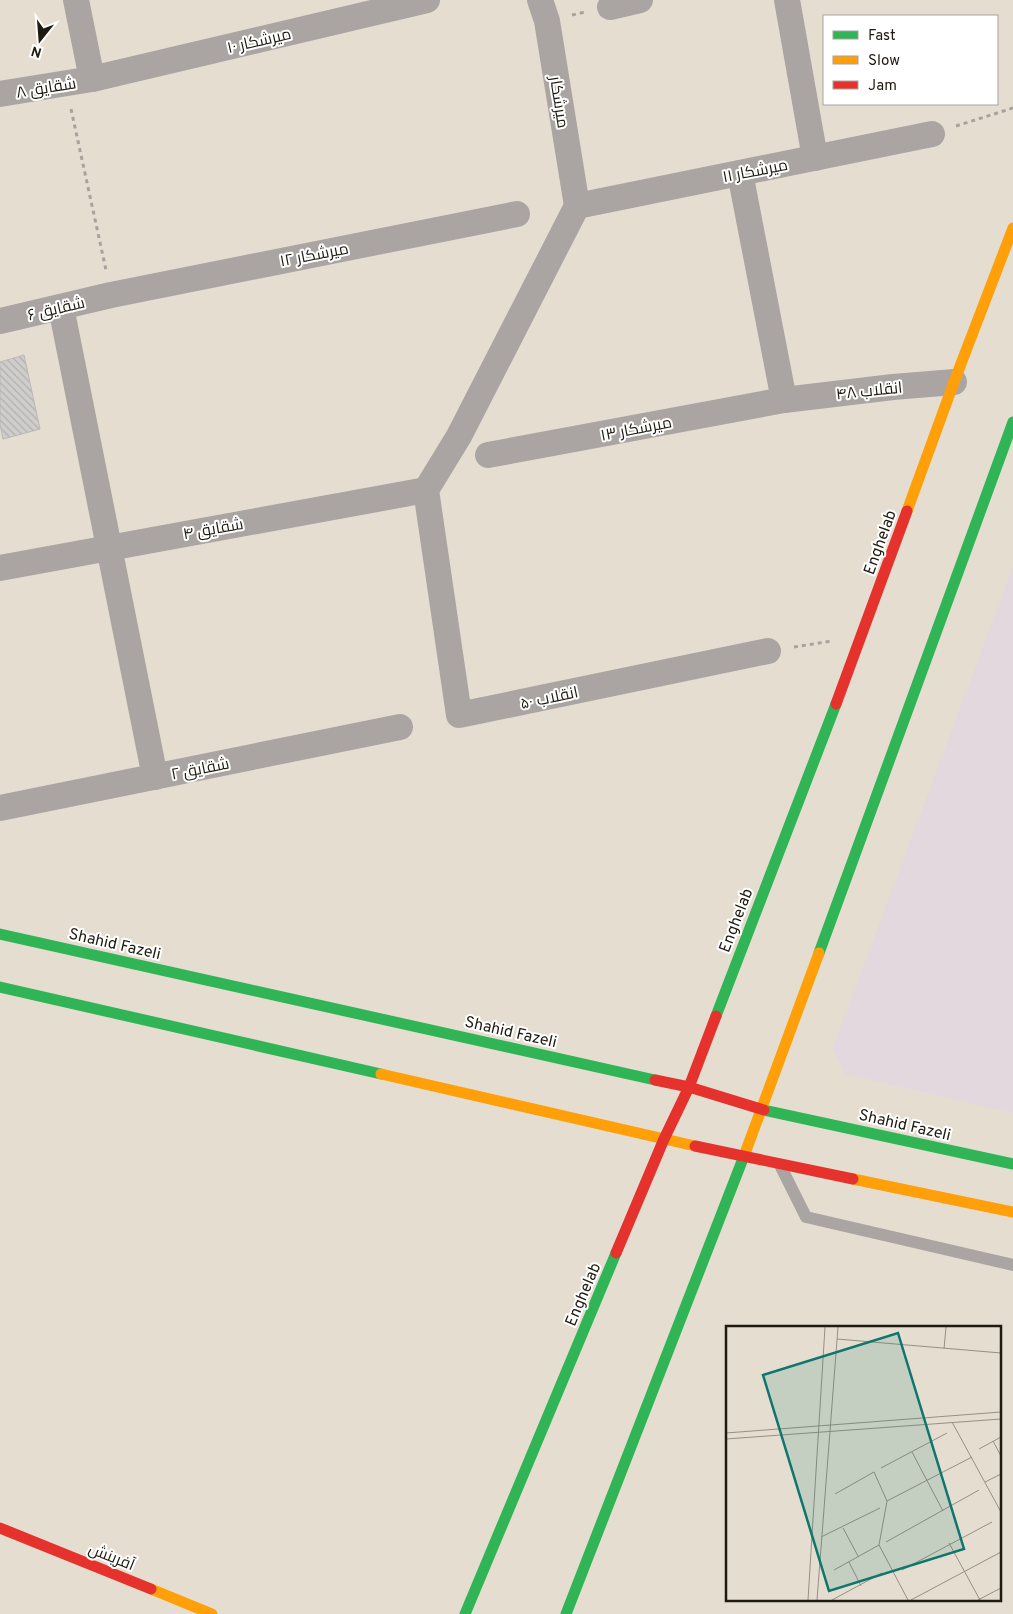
<svg xmlns="http://www.w3.org/2000/svg" width="1013" height="1614" viewBox="0 0 1013 1614" font-family="Overpass,Cairo,sans-serif">
  <style>
    .commercial { fill: #e3d8dd }
    .building { fill: url(#building-back-hatch); stroke: #bab8b6 }
    .lines { fill: none; stroke-linecap: round; stroke-linejoin: round }
    .path { stroke: #a8a29d; stroke-width: 3; stroke-dasharray: 4 4; stroke-linecap: butt }
    .lane { stroke: #aaa5a2; stroke-width: 12 }
    .street { stroke: #aaa5a2; stroke-width: 26 }
    .fast { stroke: #30b455; stroke-width: 11 }
    .slow { stroke: #ff9f0a; stroke-width: 11 }
    .jam { stroke: #e5322d; stroke-width: 11 }
    .labels { text-anchor: middle; stroke-width: 4; stroke-linejoin: round; paint-order: stroke }
    .street-label { font-size: 16px; fill: #1f1a10; stroke: #fff }
    .inset-road { fill: none; stroke: #969083; stroke-width: 1 }
    .view { fill: #0f766e; fill-opacity: 0.15; stroke: #0f766e; stroke-width: 2.5 }
    .inset-edge { fill: none; stroke: #1f1a10; stroke-width: 2.5 }
  </style>
  <defs>
    <pattern id="building-back-hatch" width="6" height="6" patternUnits="userSpaceOnUse" patternTransform="scale(1.25)"><rect width="6" height="6" fill="#d0cecd"/><path d="M-1 5l2 2M0 0l6 6M5-1l2 2" fill="none" stroke="#b2b0af"/></pattern>
  </defs>
  <rect width="100%" height="100%" fill="#e5ded0"/>
  <path class="commercial" d="M1013,566V1113L845,1074L833,1048Z"/>
  <path class="building" d="M24,355L40,429L3,439L0,424V362Z"/>
  <g class="lines">
    <g class="path">
      <path d="M572,15L585,12"/>
      <path d="M71,109L106,270"/>
      <path d="M956,126L1013,108"/>
      <path d="M794,647L832,641"/>
    </g>
    <path class="lane" d="M780,1165L806,1217L1013,1265"/>
    <g class="street">
      <path d="M76,0L92,79"/>
      <path d="M540,0L547,21L577,206"/>
      <path d="M787,0L815,158"/>
      <path d="M610,7L640,0"/>
      <path d="M0,94L92,79L427,0"/>
      <path d="M740,173L784,400"/>
      <path d="M577,206L932,134"/>
      <path d="M61,307L155,777"/>
      <path d="M0,321L111,295L517,214"/>
      <path d="M488,455L784,400L893,387L954,382"/>
      <path d="M426,490L459,715L768,651"/>
      <path d="M426,490L459,436L577,206"/>
      <path d="M0,568L426,490"/>
      <path d="M0,808L400,727"/>
    </g>
    <g class="fast">
      <path d="M0,934L655,1080"/>
      <path d="M819,953L1013,422"/>
      <path d="M0,987L381,1074"/>
      <path d="M716,1016L836,704"/>
      <path d="M764,1110L1013,1164"/>
      <path d="M465,1614L616,1253"/>
      <path d="M566,1614L744,1156"/>
    </g>
    <g class="slow">
      <path d="M907,511L954,382L1013,228"/>
      <path d="M381,1074L695,1146"/>
      <path d="M744,1156L819,953"/>
      <path d="M853,1179L1013,1212"/>
      <path d="M151,1589L212,1614"/>
    </g>
    <g class="jam">
      <path d="M836,704L907,511"/>
      <path d="M655,1080L689,1087L764,1110"/>
      <path d="M695,1146L853,1179"/>
      <path d="M616,1253L664,1139L689,1087L716,1016"/>
      <path d="M0,1528L151,1589"/>
    </g>
  </g>
  <g class="labels">
    <g class="street-label">
      <text transform="translate(259 40) rotate(-13)" y="6">میرشکار ۱۰</text>
      <text transform="translate(46 87) rotate(-9)" y="6">شقایق ۸</text>
      <text transform="translate(560 102) rotate(81)" y="6">میرشکار</text>
      <text transform="translate(755 170) rotate(-11)" y="6">میرشکار ۱۱</text>
      <text transform="translate(314 254) rotate(-11)" y="6">میرشکار ۱۲</text>
      <text transform="translate(56 308) rotate(-13)" y="6">شقایق ۶</text>
      <text transform="translate(869 390) rotate(-6)" y="6">انقلاب ۴۸</text>
      <text transform="translate(636 428) rotate(-11)" y="6">میرشکار ۱۳</text>
      <text transform="translate(213 528) rotate(-10)" y="6">شقایق ۴</text>
      <text transform="translate(879 542) rotate(-70)" y="6">Enghelab</text>
      <text transform="translate(549 697) rotate(-12)" y="6">انقلاب ۵۰</text>
      <text transform="translate(200 768) rotate(-11)" y="6">شقایق ۲</text>
      <text transform="translate(735 920) rotate(-69)" y="6">Enghelab</text>
      <text transform="translate(115 943) rotate(13)" y="6">Shahid Fazeli</text>
      <text transform="translate(511 1031) rotate(13)" y="6">Shahid Fazeli</text>
      <text transform="translate(905 1124) rotate(13)" y="6">Shahid Fazeli</text>
      <text transform="translate(582 1294) rotate(-67)" y="6">Enghelab</text>
      <text transform="translate(112 1556) rotate(22)" y="6">آفرینش</text>
    </g>
  </g>
  <g transform="translate(726 1326)">
    <rect width="275" height="275" fill="#e5ded0"/>
    <path class="inset-road" d="M111,13L275,27M218,23L220,1M226,96L275,186M0,107L275,86M0,113L275,93M267,115L275,130M253,123L275,111M186,126L217,185M155,142L221,107M259,156L275,148M109,168L148,146L161,175M161,175L246,131M117,202L132,230M95,211L154,182M160,216L253,164M223,217L254,274M153,219L182,274M153,219L161,175M123,236L135,260M108,244L153,219M176,244L266,196M82,274L99,1M91,274L112,1M106,274L156,247M185,274L275,226M252,274L275,262"/>
    <path class="view" d="M172,7L238,223L103,265L37,49Z"/>
    <rect width="275" height="275" class="inset-edge"/>
  </g>
  <rect x="823" y="15" width="175" height="90" fill="#ffffff" stroke="#a5a39f"/>
  <rect x="833" y="31" width="25" height="8" fill="#30b455" stroke="#a5a39f"/>
  <text x="868" y="40" font-size="15" fill="#1f1a10">Fast</text>
  <rect x="833" y="56" width="25" height="8" fill="#ff9f0a" stroke="#a5a39f"/>
  <text x="868" y="65" font-size="15" fill="#1f1a10">Slow</text>
  <rect x="833" y="81" width="25" height="8" fill="#e5322d" stroke="#a5a39f"/>
  <text x="868" y="90" font-size="15" fill="#1f1a10">Jam</text>
  <g transform="translate(40 40) rotate(197)" stroke="#ffffff" stroke-width="4" paint-order="stroke">
  <path d="M0-4L9 19L0 12L-9 19Z" fill="#1f1a10"/>
  <text y="-8" font-size="14" font-weight="bold" text-anchor="middle" fill="#1f1a10">N</text>
  </g>
</svg>
